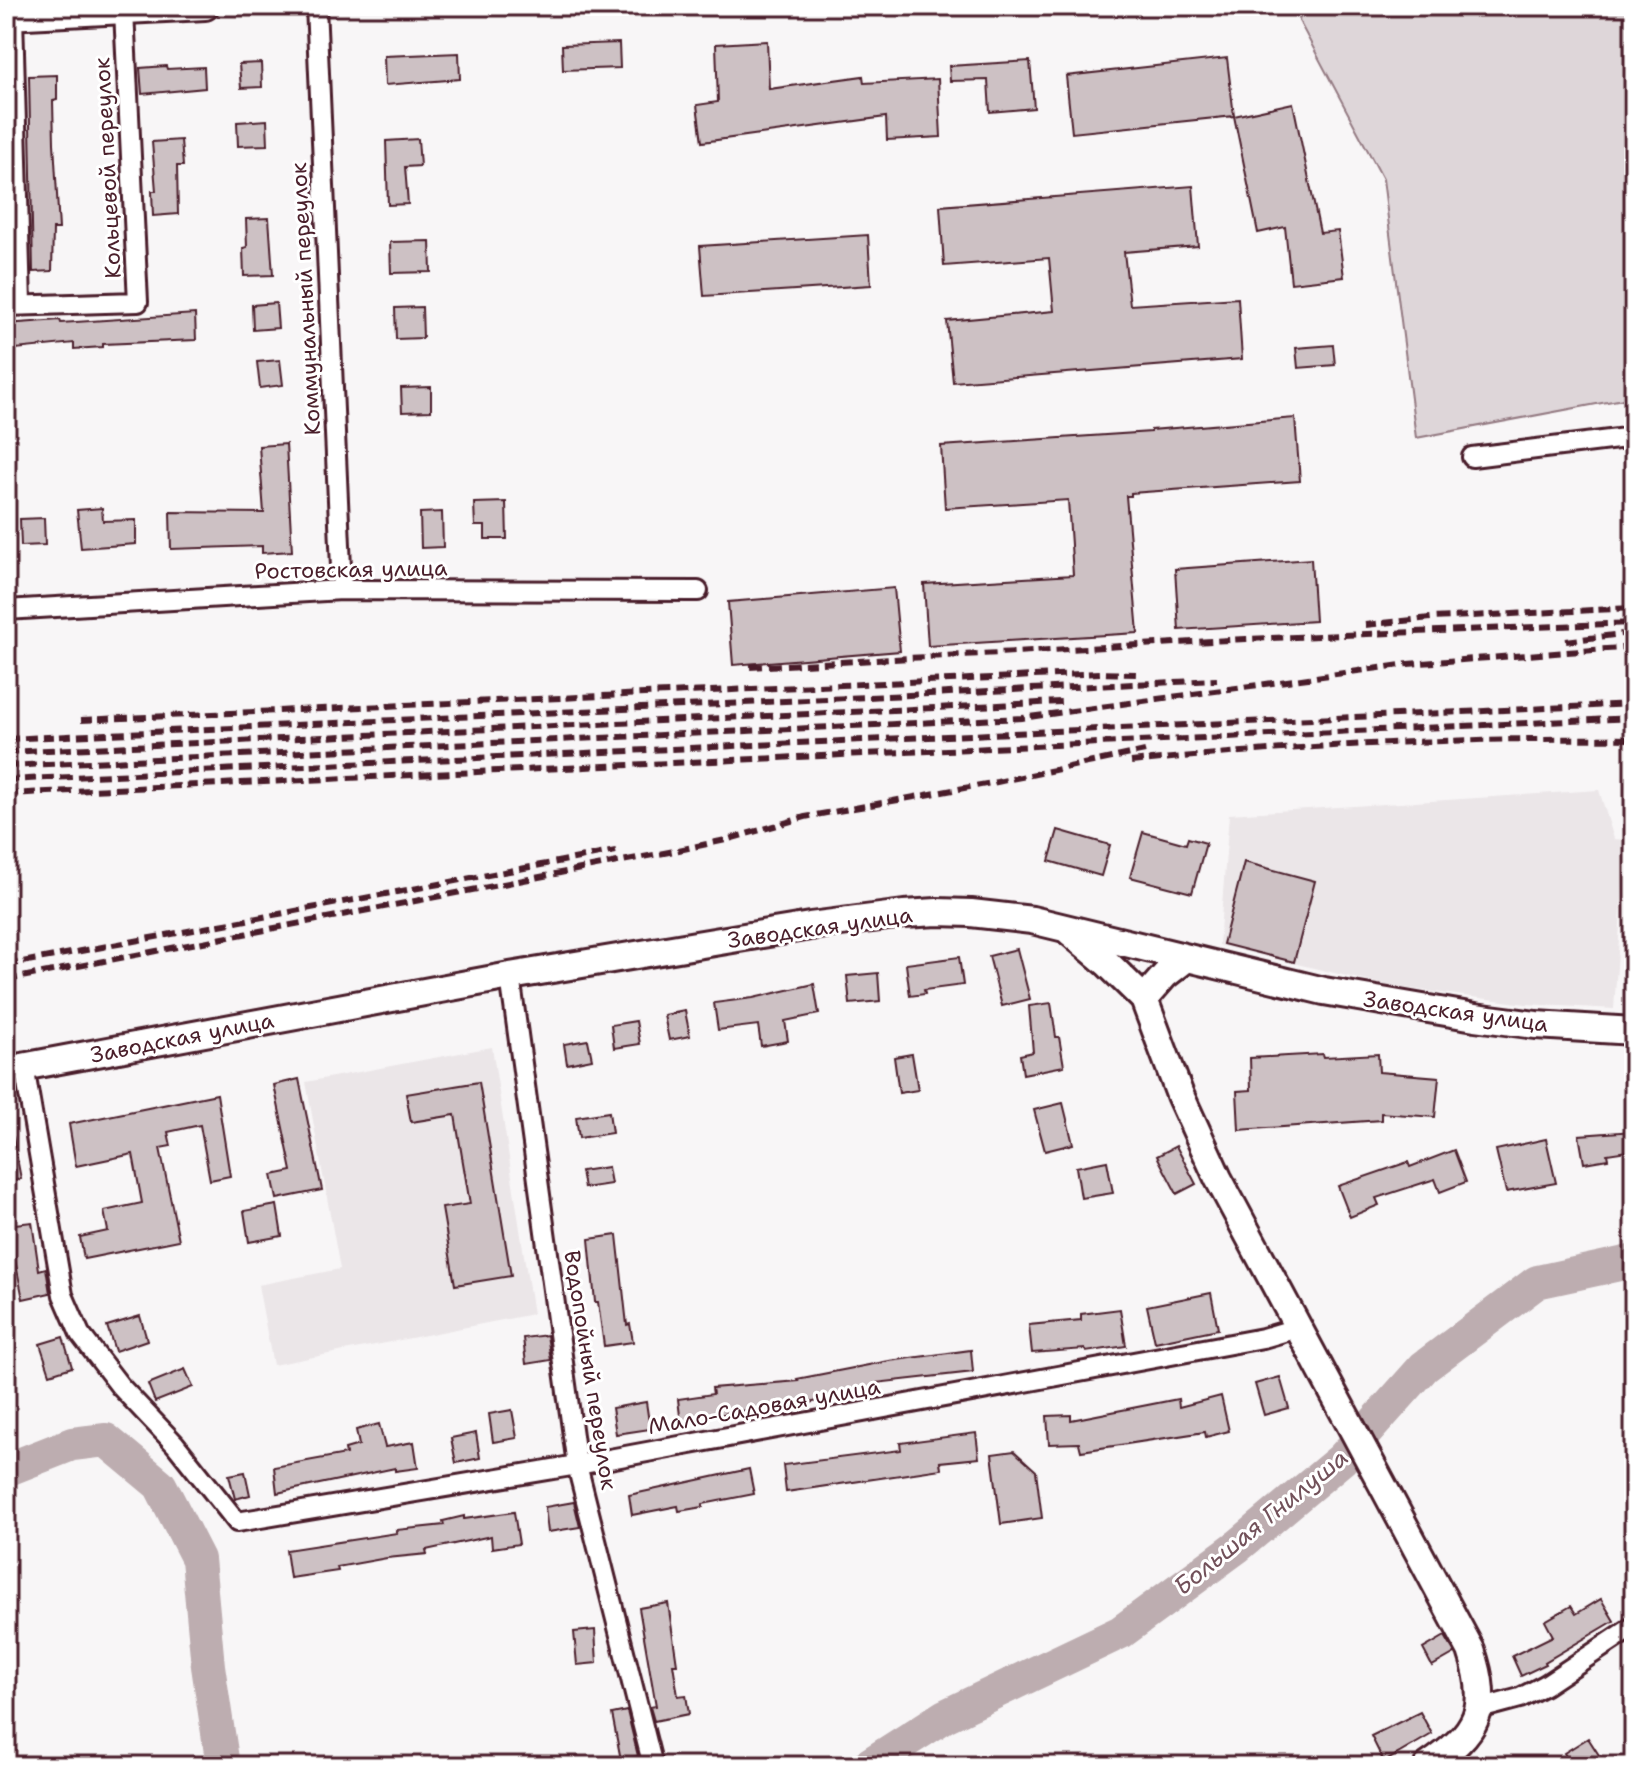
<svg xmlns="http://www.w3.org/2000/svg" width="1640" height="1772" viewBox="0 0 1640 1772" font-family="'Shantell Sans',sans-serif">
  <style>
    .built { fill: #ebe6e8 }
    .green { fill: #ded6d9; stroke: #947a82; stroke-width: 2 }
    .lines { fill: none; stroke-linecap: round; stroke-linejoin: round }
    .river { stroke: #bdadb0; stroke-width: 34 }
    .building { fill: #cdc1c4; stroke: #4a1f2b; stroke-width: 2 }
    .minor-casing { stroke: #4a1f2b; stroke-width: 24 }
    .secondary-casing { stroke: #4a1f2b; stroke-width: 32 }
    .minor { stroke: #fff; stroke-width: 18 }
    .secondary { stroke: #fff; stroke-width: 26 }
    .rail { stroke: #4a1f2b; stroke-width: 6; stroke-dasharray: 12 6; stroke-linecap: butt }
    .labels { text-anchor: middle; stroke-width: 6; stroke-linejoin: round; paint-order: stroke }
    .street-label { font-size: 22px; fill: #4a1f2b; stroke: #fff }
    .water-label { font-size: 24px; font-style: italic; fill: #72515a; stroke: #fff }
  </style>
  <rect width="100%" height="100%" fill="#f8f6f7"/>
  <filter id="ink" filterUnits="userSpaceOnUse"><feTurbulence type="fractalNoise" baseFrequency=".0125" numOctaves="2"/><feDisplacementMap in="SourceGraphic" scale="16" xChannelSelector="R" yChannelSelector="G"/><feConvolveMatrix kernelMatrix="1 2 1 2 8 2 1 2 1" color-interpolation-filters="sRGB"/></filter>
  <g filter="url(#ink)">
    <g class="built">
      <path d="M1599,790L1614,839L1626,840L1614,1009L1526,1004L1388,986L1219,945L1229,814Z"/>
      <path d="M492,1047L533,1314L273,1365L258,1285L340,1269L306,1082Z"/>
    </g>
    <path class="green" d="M1303,6H1634V397L1416,438L1383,179L1299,21Z"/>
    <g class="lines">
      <g class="river">
        <path d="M6,1470L72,1444L106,1440L160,1485L198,1559L208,1666L223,1766"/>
        <path d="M867,1766L945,1716L1121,1632L1238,1546L1342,1459L1424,1367L1537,1282L1634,1261"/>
      </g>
    </g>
    <g class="building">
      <path d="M767,41L769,89L863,76L864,83L938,79L941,137L887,140L886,117L702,142L697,105L718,102L716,44Z"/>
      <path d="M619,43L620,68L563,70L562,45Z"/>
      <path d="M459,53L460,79L385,85L384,56Z"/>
      <path d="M1227,58L1234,116L1072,133L1066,76Z"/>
      <path d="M1030,61L1034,108L990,112L988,80L950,81L949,66Z"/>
      <path d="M261,63L262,87L241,88L239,64Z"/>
      <path d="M166,66L167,69L204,67L205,88L142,94L140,68Z"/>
      <path d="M57,75V100L53,101L54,143L59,229H53L52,271L33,272L29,76Z"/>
      <path d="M1293,103L1320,233L1338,231L1344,277L1291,283L1285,227L1258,233L1234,116Z"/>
      <path d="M267,120L268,145L238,146L237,122Z"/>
      <path d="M418,139L420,166L405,167L408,204L388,205L386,141Z"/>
      <path d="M181,140L183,166H177L178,214L153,216L152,191H156L152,142Z"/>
      <path d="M1193,186L1198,246L1124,252L1130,305L1238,298L1242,359L953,382L947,321L1054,311L1049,258L944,266L940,206Z"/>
      <path d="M269,218L273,275L244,276L243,248L247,247L246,219Z"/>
      <path d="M868,235L871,285L704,296L700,246Z"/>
      <path d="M430,241L431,272L391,273L390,242Z"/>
      <path d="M276,303L278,328L253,330L252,305Z"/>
      <path d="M422,307L423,338L396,339L395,308Z"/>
      <path d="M195,314L196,340L103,344V347L74,349V343L6,350V324L60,320L61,323Z"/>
      <path d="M1333,345L1335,365L1298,368L1296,348Z"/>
      <path d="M280,360L283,385L260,388L257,362Z"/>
      <path d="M431,387V411L402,412L401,388Z"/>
      <path d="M1295,418L1300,481L1131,493V496H1126L1138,633L928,646L924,584L1073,575L1068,500L945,508L941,446L1151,432V430Z"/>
      <path d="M286,444L292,551L262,553V546L171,549L170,512L264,513L259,446Z"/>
      <path d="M506,502L507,539H485V526H475L474,503Z"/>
      <path d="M102,508L103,521L136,520V544L81,548L77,510Z"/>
      <path d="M442,512L443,547L421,548L420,513Z"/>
      <path d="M44,518L45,545L21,546L20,519Z"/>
      <path d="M1311,559L1315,621L1179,630L1175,569Z"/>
      <path d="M894,588L900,651L733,665L728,602Z"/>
      <path d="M1058,830L1110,845L1101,876L1049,861Z"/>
      <path d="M1143,832L1186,844L1188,838L1206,843L1192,893L1130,877Z"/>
      <path d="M1244,862L1315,881L1294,962L1223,944Z"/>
      <path d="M1017,949L1030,999L1002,1006L989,956Z"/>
      <path d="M959,957L963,985L924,990L925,994L910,996L906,964Z"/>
      <path d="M878,973L880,1001L850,1004L847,976Z"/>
      <path d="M814,984L819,1014L785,1021L788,1041L761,1046L758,1025L718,1030L714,1003L753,998Z"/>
      <path d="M1051,1003L1056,1037H1059L1064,1066L1023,1074L1020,1055L1033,1052L1029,1006Z"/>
      <path d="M685,1011L690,1036L669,1040L664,1015Z"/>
      <path d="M636,1021L640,1044L614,1048L611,1025Z"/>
      <path d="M588,1040L592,1059L567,1064L564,1044Z"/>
      <path d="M912,1054L918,1090L899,1093L894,1057Z"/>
      <path d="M1323,1054L1324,1057L1378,1054L1379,1072L1439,1077L1435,1117L1381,1113V1120L1239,1130L1237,1091L1251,1090L1250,1058Z"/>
      <path d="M299,1079L322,1190L277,1199L272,1175L292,1171L274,1085Z"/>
      <path d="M479,1082L511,1276L455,1285L442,1208L470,1204L455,1115L411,1122L406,1094Z"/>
      <path d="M217,1094L230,1176L210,1180L200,1125L168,1132L171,1146L160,1148L179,1240L84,1259L80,1237L108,1231L104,1211L142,1203L133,1154L76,1166L69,1124Z"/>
      <path d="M1063,1103L1073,1144L1045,1151L1034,1110Z"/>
      <path d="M609,1112L612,1133L579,1138L576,1117Z"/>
      <path d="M1634,1131V1150L1607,1154L1608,1159L1584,1163L1579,1135Z"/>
      <path d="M13,1137L21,1179L6,1182V1138Z"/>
      <path d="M1546,1139L1556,1183L1506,1192L1496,1150Z"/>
      <path d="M1176,1146L1196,1184L1177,1194L1157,1156Z"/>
      <path d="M1454,1150L1466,1182L1440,1192L1435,1179L1376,1198L1379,1205L1350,1217L1338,1186L1408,1162L1410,1167Z"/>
      <path d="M1107,1161L1113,1193L1081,1198L1076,1167Z"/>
      <path d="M608,1167L611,1184L584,1188L581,1171Z"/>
      <path d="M277,1205L282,1236L249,1242L244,1211Z"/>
      <path d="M32,1222L39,1270L46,1268L50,1293L23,1299L13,1250L6,1251V1225Z"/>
      <path d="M617,1235L627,1325L630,1324L633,1342L604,1346L598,1302H595L589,1239Z"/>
      <path d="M1211,1293L1218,1329L1155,1342L1147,1306Z"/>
      <path d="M1120,1309L1126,1346L1086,1352L1085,1349L1032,1353L1029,1325L1081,1320V1314Z"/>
      <path d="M140,1316L147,1340L115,1351L107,1326Z"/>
      <path d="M547,1335L551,1360L526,1364L523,1338Z"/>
      <path d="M63,1337L72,1367L50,1374L40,1344Z"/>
      <path d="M971,1350L973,1372L875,1383L877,1390L792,1406L739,1411L708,1417V1420L681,1424L678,1399L713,1394L712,1388L798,1381L797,1379L889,1361Z"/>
      <path d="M185,1369L193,1387L155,1402L148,1384Z"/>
      <path d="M1280,1377L1289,1408L1264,1415L1255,1384Z"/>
      <path d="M1221,1396L1229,1431L1206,1437L1205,1432L1081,1451L1079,1443L1049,1444L1047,1416L1071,1415V1420L1178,1399L1179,1407Z"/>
      <path d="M646,1402L650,1429L616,1434L612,1408Z"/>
      <path d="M512,1410L517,1438L493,1442L489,1414Z"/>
      <path d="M379,1424L385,1447L414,1442L418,1468L395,1471V1468L277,1493L274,1467L346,1454L345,1449L359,1445L356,1430Z"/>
      <path d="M476,1433L480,1458L456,1463L451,1438Z"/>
      <path d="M976,1433L979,1458L940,1462L941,1469L786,1492L783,1465L901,1450L900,1443Z"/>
      <path d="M1014,1451L1036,1471L1042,1518L1001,1524L992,1454Z"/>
      <path d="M749,1469L754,1494L703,1504V1507L679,1511L678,1506L632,1515L629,1495Z"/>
      <path d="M245,1472L250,1495L235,1499L229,1475Z"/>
      <path d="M574,1502L580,1527L548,1532L545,1507Z"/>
      <path d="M514,1512L519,1544L492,1548L491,1536L426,1550L427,1554L387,1558L337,1567L338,1571L290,1578L286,1550L397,1533L396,1530L444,1525L443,1521L464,1516V1519Z"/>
      <path d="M1601,1599L1614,1621L1545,1662L1546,1664L1521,1676L1512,1656L1553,1636L1545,1621L1571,1606L1576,1614Z"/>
      <path d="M668,1603L677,1664H673L678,1696L686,1695L689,1714L654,1721L650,1707L656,1706L639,1608Z"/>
      <path d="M595,1630L597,1663L577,1665L574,1632Z"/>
      <path d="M1445,1636L1455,1653L1432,1666L1423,1649Z"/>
      <path d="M627,1711L638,1756L621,1760L612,1714Z"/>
      <path d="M1420,1712L1432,1734L1384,1762L1371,1736Z"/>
      <path d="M1588,1738L1606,1766H1572L1564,1753Z"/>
    </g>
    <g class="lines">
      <defs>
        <g id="minor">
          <path d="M316,6L342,590"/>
          <path d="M13,16L21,305"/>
          <path d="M6,306L138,302L124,11"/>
          <path d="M1472,457L1634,437"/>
          <path d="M6,610L342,590L698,591"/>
          <path d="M510,976L577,1465L653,1766"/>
          <path d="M24,1066L63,1295L80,1334L120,1386L175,1444L237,1522L577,1465L1263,1338L1297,1328"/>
          <path d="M1479,1709L1520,1698L1545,1685L1634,1626"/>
        </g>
        <g id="secondary">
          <path d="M6,16L205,6"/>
          <path d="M1070,932L1107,963L1144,999L1180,1095L1218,1178L1471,1650C1491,1709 1478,1732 1428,1766"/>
          <path d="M1144,999L1165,975L1187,958"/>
          <path d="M6,1070L510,976L810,926L904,914L937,912L971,913L1032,920L1324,991L1475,1017L1536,1025L1634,1031"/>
        </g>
      </defs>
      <use href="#minor" class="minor-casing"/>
      <use href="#secondary" class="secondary-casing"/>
      <use href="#minor" class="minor"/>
      <use href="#secondary" class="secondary"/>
      <g class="rail">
        <path d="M1365,625L1431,618L1634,608"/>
        <path d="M1566,641L1622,634"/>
        <path d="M750,667L1246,639L1634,623"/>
        <path d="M81,720L1101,673L1136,674"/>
        <path d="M6,739L1217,680"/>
        <path d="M6,752L1061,702"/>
        <path d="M1131,762C1297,745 1467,737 1634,739"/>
        <path d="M6,766L1022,718L1408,664L1634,647"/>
        <path d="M6,780L1634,704"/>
        <path d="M6,794L1634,718"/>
        <path d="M6,965L616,851"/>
        <path d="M6,980L674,851L726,840L805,817L997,782L1145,751"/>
      </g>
    </g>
  </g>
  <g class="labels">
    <g class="street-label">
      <text transform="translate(107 168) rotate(-93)" y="8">Кольцевой переулок</text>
      <text transform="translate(305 299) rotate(-93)" y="8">Коммунальный переулок</text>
      <text transform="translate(351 569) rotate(-1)" y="8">Ростовская улица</text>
      <text transform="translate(820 927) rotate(-8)" y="8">Заводская улица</text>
      <text transform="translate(1456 1011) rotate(8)" y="8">Заводская улица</text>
      <text transform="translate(182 1037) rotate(-11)" y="8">Заводская улица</text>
      <text transform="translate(591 1370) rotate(81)" y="8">Водопойный переулок</text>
      <text transform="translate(764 1406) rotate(-10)" y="8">Мало-Садовая улица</text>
    </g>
    <g class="water-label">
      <text transform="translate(1261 1522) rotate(-39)" y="8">Большая Гнилуша</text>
    </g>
  </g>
  <rect width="1640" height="1772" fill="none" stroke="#fff" stroke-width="32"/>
  <rect x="16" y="16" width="1608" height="1740" fill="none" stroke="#4a1f2b" stroke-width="3" filter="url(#ink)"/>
</svg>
